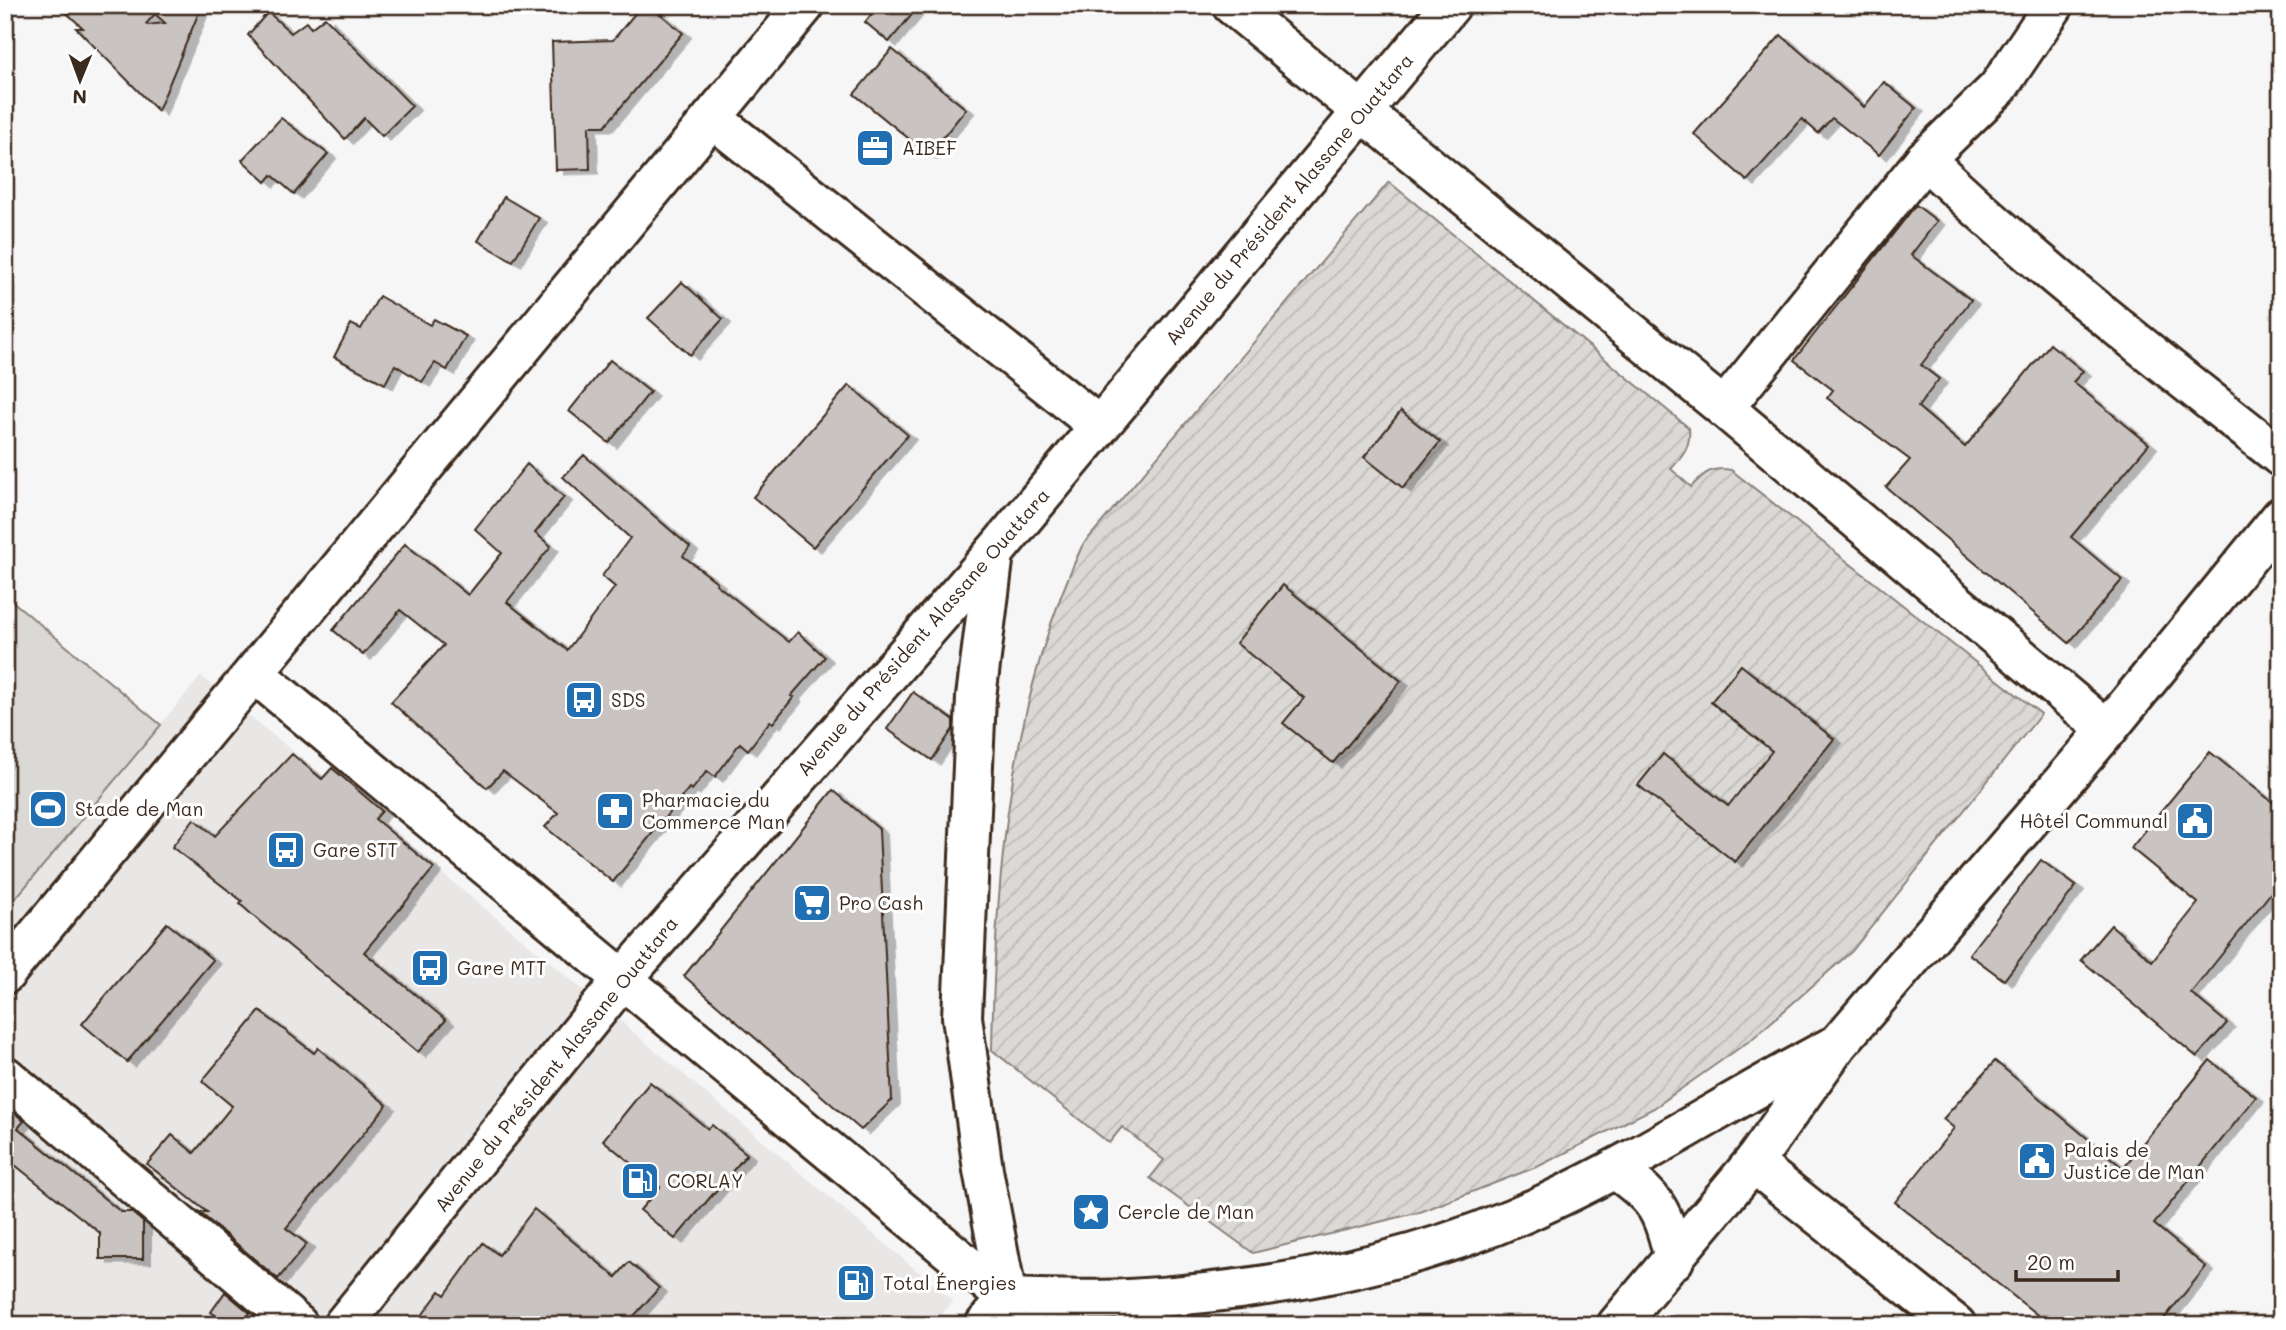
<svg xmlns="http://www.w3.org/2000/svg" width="2286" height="1330" viewBox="0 0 2286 1330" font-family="Mali,sans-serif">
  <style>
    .built { fill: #e9e7e6 }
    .park { fill: #dbd9d6; stroke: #8b827a; stroke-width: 2 }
    .garden { fill: url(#garden-furrows); stroke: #8b827a; stroke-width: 2 }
    .building { fill: #c9c3c1; stroke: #3b2a1e; stroke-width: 2; fill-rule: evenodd; filter: url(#shadow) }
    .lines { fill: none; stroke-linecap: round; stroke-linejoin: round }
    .minor-casing { stroke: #3b2a1e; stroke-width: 44 }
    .major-casing { stroke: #3b2a1e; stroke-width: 44 }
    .minor { stroke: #fff; stroke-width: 38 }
    .major { stroke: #fff; stroke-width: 38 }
    .labels { text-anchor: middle; stroke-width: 6; stroke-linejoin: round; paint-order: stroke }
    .poi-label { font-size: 19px; fill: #3b2a1e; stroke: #fff; text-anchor: start }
    .street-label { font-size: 19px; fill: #3b2a1e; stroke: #fff }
  </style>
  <defs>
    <pattern id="garden-furrows" width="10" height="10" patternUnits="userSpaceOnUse" patternTransform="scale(1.75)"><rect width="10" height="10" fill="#dbd9d6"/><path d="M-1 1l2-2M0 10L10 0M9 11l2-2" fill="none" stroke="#bdbab7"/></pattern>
    <filter id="shadow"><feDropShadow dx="8" dy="4.5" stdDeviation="0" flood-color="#0004"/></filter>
  </defs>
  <rect width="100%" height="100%" fill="#f7f6f6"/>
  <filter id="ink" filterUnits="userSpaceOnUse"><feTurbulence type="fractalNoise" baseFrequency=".0143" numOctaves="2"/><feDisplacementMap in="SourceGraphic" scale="14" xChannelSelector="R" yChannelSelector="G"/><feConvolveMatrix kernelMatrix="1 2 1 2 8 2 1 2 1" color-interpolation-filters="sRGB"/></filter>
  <g filter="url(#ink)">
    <path class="built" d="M201,676L549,961L953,1301L934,1325H5V911Z"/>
    <path class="park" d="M5,595L161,725L5,911Z"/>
    <path class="garden" d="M1389,182L1689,428C1691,447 1683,456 1671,469L1691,487C1704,473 1712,466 1731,470L2041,714L1852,951L1752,1039L1654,1108L1539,1166L1420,1212L1253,1253L1150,1178L1164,1160L1122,1127L1109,1143L992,1050C995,878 1009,704 1082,546Z"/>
    <g class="building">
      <path d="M58,5H202L158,111L76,28H83ZM155,14L165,23L147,25L146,24Z"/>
      <path d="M642,5H650L683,33L605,126H589L590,169L556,170L552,42L613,40Z"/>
      <path d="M879,5H920L889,42L865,22Z"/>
      <path d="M268,12L291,33L306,22L311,28L325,17L412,106L382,136L364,118L345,139L248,35Z"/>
      <path d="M1781,35L1864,107L1884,82L1916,108L1879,155L1832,118L1818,133L1802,119L1747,181L1694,134Z"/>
      <path d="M892,49L966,109L929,155L854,94Z"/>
      <path d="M281,118L328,154L294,194L272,175L266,182L242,160Z"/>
      <path d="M504,197L539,218L513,261L478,241Z"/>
      <path d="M1916,205L1937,221L1911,255L1971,300L1921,365L1939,379L1918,407L1965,447L2050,344L2083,371L2073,382L2149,444L2071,537L2122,580L2069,643L1886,487L1910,460L1827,398L1833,390L1794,360Z"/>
      <path d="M682,282L723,319L690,355L648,318Z"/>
      <path d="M379,296L430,325L434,319L466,336L447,370L435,363L422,382L395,365L385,384L334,357L351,324L361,329Z"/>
      <path d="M610,360L650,392L609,443L569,411Z"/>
      <path d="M849,385L908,435L813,547L753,497Z"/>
      <path d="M1401,411L1440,442L1403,488L1364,457Z"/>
      <path d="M584,455L690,547L683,556L717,582L716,584L789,642L798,632L825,657L791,696L794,697L773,723L770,721L748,750L740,743L715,777L707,771L692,790L689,788L613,882L545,827L558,813L503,771L487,788L391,702L444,645L400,610L363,655L333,630L405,544L468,595L502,553L475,529L527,464L564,497L535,533L551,546L507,602L567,650L615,587L602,576L630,538L563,477Z"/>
      <path d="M1283,585L1401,681L1333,763L1283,723L1304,698L1236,643Z"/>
      <path d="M1741,665L1834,739L1735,862L1638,785L1663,754L1728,806L1772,751L1711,702Z"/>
      <path d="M913,692L953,720V729L932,760L887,729Z"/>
      <path d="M2210,752L2281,809V880L2191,993L2227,1023L2197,1057L2081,960L2111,925L2152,961L2198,903L2131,848Z"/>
      <path d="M292,754L322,779L332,768L382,811L375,819L434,868L364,952L446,1020L418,1052L259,921L240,904L242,901L172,847L194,819L215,836Z"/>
      <path d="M833,790L879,829L892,1100L861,1130L684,976Z"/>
      <path d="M2041,860L2076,886L2004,980L1969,954Z"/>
      <path d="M167,923L213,960L127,1062L82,1024Z"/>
      <path d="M260,1011L314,1053L318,1048L387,1105L286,1228L307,1244L278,1279L199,1212H207L147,1164L172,1135L194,1153L232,1106L202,1081Z"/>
      <path d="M2210,1060L2256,1097L2154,1224L2206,1267L2159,1325H2050L1895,1202L1954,1128L1943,1119L1995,1061L2123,1168Z"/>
      <path d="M650,1082L708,1129L712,1125L747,1154L675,1239L640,1210L660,1187L603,1140Z"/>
      <path d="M5,1105L24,1121L18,1128L121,1212H131L143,1222V1259H100V1233L5,1157Z"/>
      <path d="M534,1209L616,1277L629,1262L659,1288L626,1325H415L440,1291L445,1295L483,1243L499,1255Z"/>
      <path d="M225,1292L250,1313L241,1325H229L211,1312Z"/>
    </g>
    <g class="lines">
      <defs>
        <g id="minor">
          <path d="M1232,5L1724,408L2107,730"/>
          <path d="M712,118L1098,425"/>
          <path d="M1925,159C2036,266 2160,361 2281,457"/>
          <path d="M1724,408L1925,159L1998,88L2054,5"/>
          <path d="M254,673L1039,1325"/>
          <path d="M5,974L805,5"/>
          <path d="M5,1076L298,1325"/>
          <path d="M1753,1163L1956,1325"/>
          <path d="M1614,1169C1656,1197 1664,1211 1674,1260"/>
          <path d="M1007,1298C1047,1299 1089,1301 1129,1299C1272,1291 1422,1263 1551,1201C1647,1156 1736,1097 1830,1048"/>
          <path d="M1617,1325L1753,1163L1838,1044L2107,730L2281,517"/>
        </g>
        <g id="major">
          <path d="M343,1325L623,979L994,553L1451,5"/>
          <path d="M985,1325L1007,1298L983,1170L962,1017L976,697L994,553"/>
        </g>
      </defs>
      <use href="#minor" class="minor-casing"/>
      <use href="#major" class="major-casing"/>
      <use href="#minor" class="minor"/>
      <use href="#major" class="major"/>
    </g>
  </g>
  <defs>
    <symbol id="office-square" viewBox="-11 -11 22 22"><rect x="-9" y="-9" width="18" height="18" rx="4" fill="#1f6fb2" stroke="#fff"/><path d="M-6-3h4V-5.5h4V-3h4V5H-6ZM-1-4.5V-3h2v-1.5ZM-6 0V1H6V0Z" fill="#fff"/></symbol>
    <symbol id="bus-square" viewBox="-11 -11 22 22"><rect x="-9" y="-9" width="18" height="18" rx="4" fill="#1f6fb2" stroke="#fff"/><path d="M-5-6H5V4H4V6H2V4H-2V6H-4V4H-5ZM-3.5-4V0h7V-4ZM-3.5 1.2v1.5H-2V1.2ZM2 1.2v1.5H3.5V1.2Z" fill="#fff"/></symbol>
    <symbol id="stadium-square" viewBox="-11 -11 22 22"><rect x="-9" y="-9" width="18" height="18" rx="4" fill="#1f6fb2" stroke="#fff"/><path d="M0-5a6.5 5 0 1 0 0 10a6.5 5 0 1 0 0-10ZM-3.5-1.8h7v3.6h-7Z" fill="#fff"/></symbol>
    <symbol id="pharmacy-square" viewBox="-11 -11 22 22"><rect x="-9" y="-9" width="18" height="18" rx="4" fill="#1f6fb2" stroke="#fff"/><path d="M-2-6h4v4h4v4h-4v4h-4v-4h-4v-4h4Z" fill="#fff"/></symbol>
    <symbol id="civic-square" viewBox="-11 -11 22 22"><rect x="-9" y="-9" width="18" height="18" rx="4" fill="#1f6fb2" stroke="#fff"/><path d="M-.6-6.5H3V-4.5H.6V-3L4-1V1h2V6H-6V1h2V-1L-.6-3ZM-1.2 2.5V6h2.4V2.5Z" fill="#fff"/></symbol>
    <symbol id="supermarket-square" viewBox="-11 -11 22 22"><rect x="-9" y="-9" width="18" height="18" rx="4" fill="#1f6fb2" stroke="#fff"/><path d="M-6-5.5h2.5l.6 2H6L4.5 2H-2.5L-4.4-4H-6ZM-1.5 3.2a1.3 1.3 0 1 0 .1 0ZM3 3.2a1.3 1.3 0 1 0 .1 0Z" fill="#fff"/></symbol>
    <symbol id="fuel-square" viewBox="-11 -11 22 22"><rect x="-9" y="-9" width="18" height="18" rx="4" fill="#1f6fb2" stroke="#fff"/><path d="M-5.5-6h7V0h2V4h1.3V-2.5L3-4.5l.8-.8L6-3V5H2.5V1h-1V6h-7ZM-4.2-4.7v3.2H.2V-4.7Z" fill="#fff"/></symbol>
    <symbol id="sight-square" viewBox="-11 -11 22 22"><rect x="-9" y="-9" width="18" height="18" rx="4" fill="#1f6fb2" stroke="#fff"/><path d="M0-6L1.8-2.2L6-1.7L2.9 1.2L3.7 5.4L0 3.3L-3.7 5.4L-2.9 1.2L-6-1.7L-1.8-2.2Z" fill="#fff"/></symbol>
  </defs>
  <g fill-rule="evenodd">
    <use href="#office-square" x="853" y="126" width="44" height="44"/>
    <use href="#bus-square" x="562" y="678" width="44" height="44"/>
    <use href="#stadium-square" x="26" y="787" width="44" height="44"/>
    <use href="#pharmacy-square" x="593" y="789" width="44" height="44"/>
    <use href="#civic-square" x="2173" y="799" width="44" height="44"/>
    <use href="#bus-square" x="264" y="828" width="44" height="44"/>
    <use href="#supermarket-square" x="790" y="881" width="44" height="44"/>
    <use href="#bus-square" x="408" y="946" width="44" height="44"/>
    <use href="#civic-square" x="2015" y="1139" width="44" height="44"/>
    <use href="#fuel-square" x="618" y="1159" width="44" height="44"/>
    <use href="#sight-square" x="1069" y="1190" width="44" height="44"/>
    <use href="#fuel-square" x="834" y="1261" width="44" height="44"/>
  </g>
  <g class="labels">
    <g class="poi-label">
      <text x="902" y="155">AIBEF</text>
      <text x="611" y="707">SDS</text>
      <text x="642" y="807">Pharmacie du<tspan x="642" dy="22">Commerce Man</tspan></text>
      <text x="75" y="816">Stade de Man</text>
      <text x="2168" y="828" text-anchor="end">Hôtel Communal</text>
      <text x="313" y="857">Gare STT</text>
      <text x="839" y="910">Pro Cash</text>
      <text x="457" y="975">Gare MTT</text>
      <text x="2064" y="1157">Palais de<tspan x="2064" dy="22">Justice de Man</tspan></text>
      <text x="667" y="1188">CORLAY</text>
      <text x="1118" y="1219">Cercle de Man</text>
      <text x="883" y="1290">Total Énergies</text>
    </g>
    <g class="street-label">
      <text transform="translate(1289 199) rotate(-50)" y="7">Avenue du Président Alassane Ouattara</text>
      <text transform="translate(923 632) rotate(-49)" y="7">Avenue du Président Alassane Ouattara</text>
      <text transform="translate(556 1064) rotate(-51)" y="7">Avenue du Président Alassane Ouattara</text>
    </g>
  </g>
  <rect width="2286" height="1330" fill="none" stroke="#fff" stroke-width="28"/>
  <rect x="14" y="14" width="2258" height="1302" fill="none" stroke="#3b2a1e" stroke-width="2.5" filter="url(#ink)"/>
  <g transform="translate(80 80) rotate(181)" stroke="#ffffff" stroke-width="5" paint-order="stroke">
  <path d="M0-5L12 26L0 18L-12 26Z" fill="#3b2a1e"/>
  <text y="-10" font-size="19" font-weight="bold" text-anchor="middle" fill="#3b2a1e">N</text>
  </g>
  <path d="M2016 1270v10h102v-10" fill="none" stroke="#3b2a1e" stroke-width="3.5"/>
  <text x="2027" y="1270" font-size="21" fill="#3b2a1e" stroke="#ffffff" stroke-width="5" paint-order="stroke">20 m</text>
</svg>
